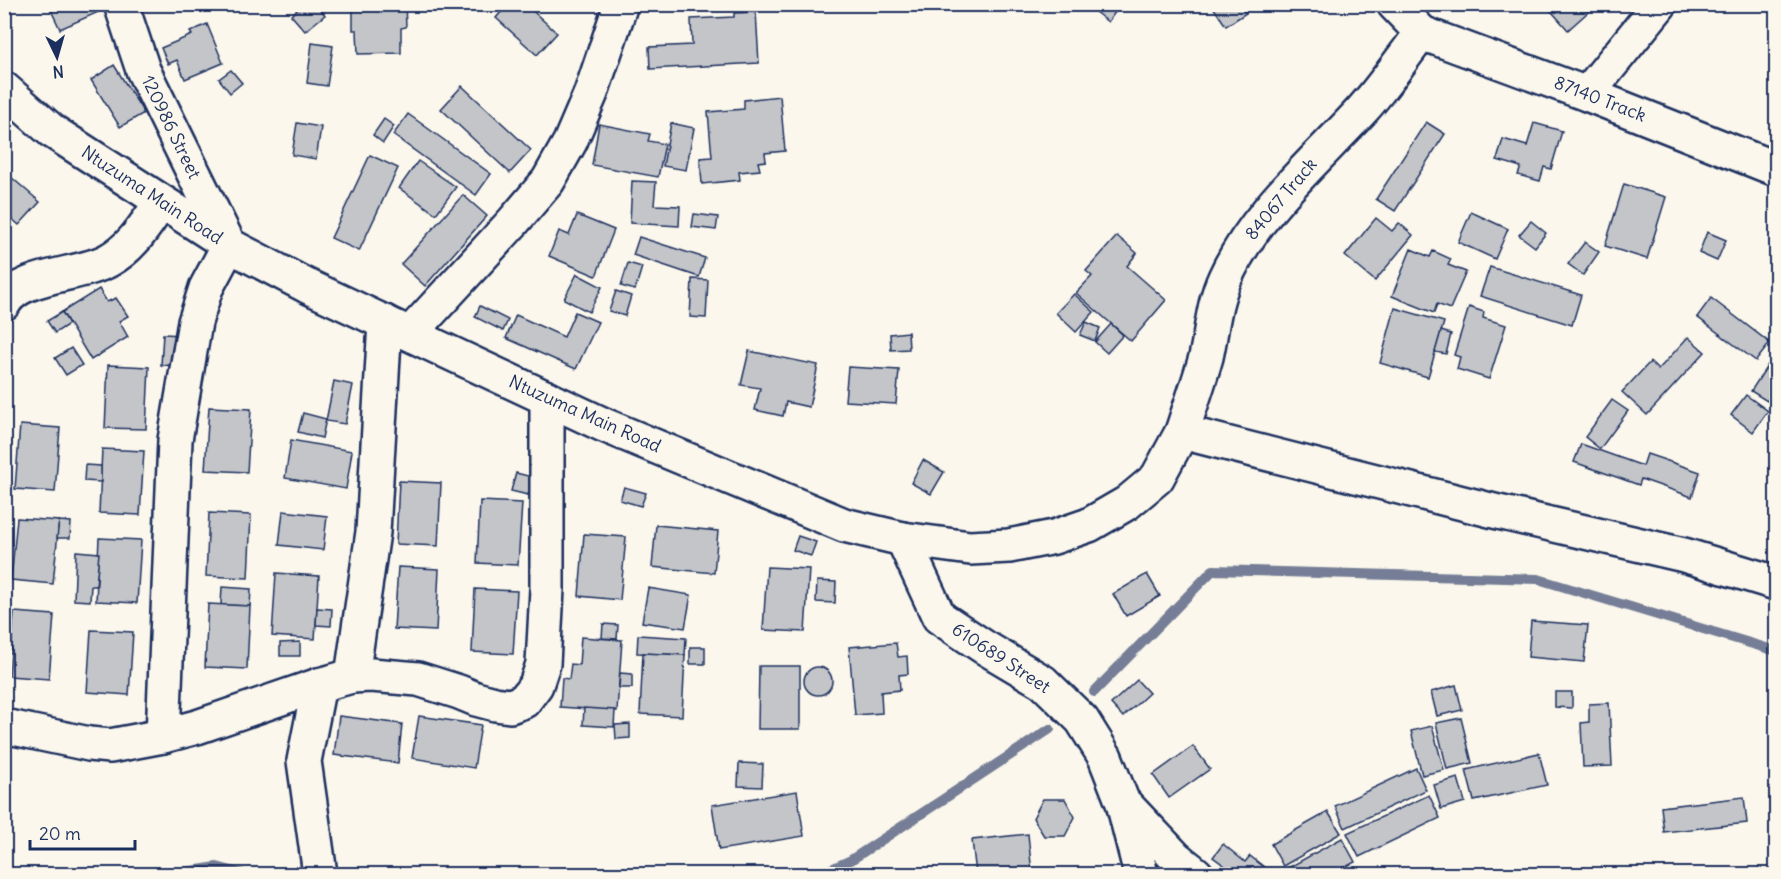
<svg xmlns="http://www.w3.org/2000/svg" width="1781" height="879" viewBox="0 0 1781 879" font-family="Delius,sans-serif">
  <style>
    .lines { fill: none; stroke-linecap: round; stroke-linejoin: round }
    .stream { stroke: #747e96; stroke-width: 10 }
    .building { fill: #c3c5c9; stroke: #1b2f5e; stroke-width: 1.5 }
    .minor-casing { stroke: #1b2f5e; stroke-width: 38 }
    .major-casing { stroke: #1b2f5e; stroke-width: 38 }
    .minor { stroke: #fbf7ec; stroke-width: 33 }
    .major { stroke: #fbf7ec; stroke-width: 33 }
    .labels { text-anchor: middle; stroke-width: 4.5; stroke-linejoin: round; paint-order: stroke }
    .street-label { font-size: 18px; fill: #1b2f5e; stroke: #fbf7ec }
  </style>
  <rect width="100%" height="100%" fill="#fbf7ec"/>
  <filter id="ink" filterUnits="userSpaceOnUse"><feTurbulence type="fractalNoise" baseFrequency=".0167" numOctaves="2"/><feDisplacementMap in="SourceGraphic" scale="12" xChannelSelector="R" yChannelSelector="G"/><feConvolveMatrix kernelMatrix="1 2 1 2 8 2 1 2 1" color-interpolation-filters="sRGB"/></filter>
  <g filter="url(#ink)">
    <g class="lines">
      <g class="stream">
        <path d="M1094,692L1213,570L1538,579L1776,651"/>
        <path d="M172,874L217,867L243,874"/>
        <path d="M820,874L851,860L1050,729"/>
      </g>
    </g>
    <g class="building">
      <path d="M58,4H100L103,10L60,29L50,8Z"/>
      <path d="M304,4H316L325,15L305,31L291,15Z"/>
      <path d="M353,4H405L406,27L401,28V53L358,54L357,30H353Z"/>
      <path d="M508,4H525L557,33L537,55L496,18Z"/>
      <path d="M1085,4H1121L1108,22Z"/>
      <path d="M1211,4H1240L1246,13L1226,26Z"/>
      <path d="M1545,4H1597L1568,30Z"/>
      <path d="M756,12L759,63L650,69L649,47L692,45L691,19L734,17V13Z"/>
      <path d="M207,24L223,63L185,79L177,60L168,64L161,48L192,35L190,32Z"/>
      <path d="M312,43L333,46L327,86L307,83Z"/>
      <path d="M114,65L144,113L120,127L91,80Z"/>
      <path d="M231,70L242,83L230,93L219,79Z"/>
      <path d="M462,86L531,150L510,173L441,109Z"/>
      <path d="M780,96L785,151L765,153L766,161L758,162L760,170L739,172L740,180L702,184L700,158L712,157L708,112L744,109V100Z"/>
      <path d="M408,114L491,174L476,195L393,135Z"/>
      <path d="M384,119L394,126L383,143L373,135Z"/>
      <path d="M1426,122L1445,134L1395,211L1376,199Z"/>
      <path d="M297,123L321,127L316,159L292,155Z"/>
      <path d="M671,123L694,128L686,170L663,166Z"/>
      <path d="M1534,123L1562,131L1551,169L1544,167L1540,181L1518,175L1521,167L1497,160L1503,139L1527,146Z"/>
      <path d="M599,124L650,134L648,141L665,144L658,177L592,165Z"/>
      <path d="M370,155L398,168L359,251L331,238Z"/>
      <path d="M418,161L456,187L436,214L399,188Z"/>
      <path d="M4,171L40,202L19,225L4,212Z"/>
      <path d="M632,181L656,182L654,205L680,206L679,226L630,223Z"/>
      <path d="M1624,184L1666,197L1647,259L1605,246Z"/>
      <path d="M463,195L487,216L425,286L401,264Z"/>
      <path d="M1471,212L1508,229L1495,259L1458,242Z"/>
      <path d="M694,214L718,217L716,230L692,227Z"/>
      <path d="M577,215L614,230L596,276L549,256L559,231L569,235Z"/>
      <path d="M1376,218L1392,231L1399,223L1413,235L1375,281L1345,256Z"/>
      <path d="M1531,221L1546,233L1535,247L1519,235Z"/>
      <path d="M1707,232L1726,240L1717,261L1699,253Z"/>
      <path d="M1117,236L1137,253L1127,266L1166,300L1131,341L1076,293L1092,276L1086,271Z"/>
      <path d="M639,237L705,258L699,277L633,255Z"/>
      <path d="M1585,242L1599,252L1583,275L1568,264Z"/>
      <path d="M1411,249L1430,257L1433,251L1451,259L1448,265L1466,272L1450,309L1437,304L1434,313L1392,296Z"/>
      <path d="M628,263L642,267L635,290L621,286Z"/>
      <path d="M1490,267L1581,295L1572,325L1480,296Z"/>
      <path d="M577,274L602,287L589,312L564,299Z"/>
      <path d="M692,279L708,280L706,318L690,317Z"/>
      <path d="M99,289L107,302L116,298L128,316L119,321L128,337L91,360L62,312Z"/>
      <path d="M616,291L631,296L625,316L609,311Z"/>
      <path d="M1074,294L1094,312L1076,332L1056,313Z"/>
      <path d="M1711,298L1770,343L1756,361L1697,317Z"/>
      <path d="M480,306L508,320L503,331L475,317Z"/>
      <path d="M1469,307L1484,312L1483,318L1506,325L1489,379L1457,369L1460,357L1454,355Z"/>
      <path d="M1395,308L1444,322L1428,377L1380,363Z"/>
      <path d="M62,312L69,324L55,333L47,321Z"/>
      <path d="M575,312L598,322L576,369L506,338L516,315L564,337Z"/>
      <path d="M1086,322L1100,328L1095,341L1080,335Z"/>
      <path d="M1111,324L1123,335L1107,353L1095,342Z"/>
      <path d="M1441,331L1451,334L1446,354L1435,352Z"/>
      <path d="M908,332L909,349L891,350L890,334Z"/>
      <path d="M163,334L183,335L181,366L161,365Z"/>
      <path d="M1688,337L1705,352L1647,415L1622,392L1650,362L1658,370Z"/>
      <path d="M71,348L82,365L66,375L55,358Z"/>
      <path d="M749,351L818,365L809,407L786,402L783,416L755,410L760,388L741,385Z"/>
      <path d="M1776,352V387L1767,401L1751,391Z"/>
      <path d="M108,365L149,367L146,429L105,428Z"/>
      <path d="M848,367L899,370L896,404L845,401Z"/>
      <path d="M334,381L353,385L345,424L326,421Z"/>
      <path d="M1746,395L1768,411L1753,432L1731,415Z"/>
      <path d="M1612,400L1628,411L1600,449L1585,437Z"/>
      <path d="M209,407L251,409L247,472L205,470Z"/>
      <path d="M303,413L326,419L322,438L298,432Z"/>
      <path d="M20,425L60,428L55,492L15,489Z"/>
      <path d="M291,440L352,451L346,489L285,478Z"/>
      <path d="M1581,444L1643,466L1647,454L1700,472L1692,497L1641,479L1639,485L1574,462Z"/>
      <path d="M102,449L144,451L140,515L99,513Z"/>
      <path d="M923,460L944,472L931,494L911,483Z"/>
      <path d="M85,465L101,466V482L84,481Z"/>
      <path d="M516,473L532,477L528,495L511,491Z"/>
      <path d="M399,481L441,483L438,546L396,544Z"/>
      <path d="M624,487L646,493L641,506L620,500Z"/>
      <path d="M480,501L522,503L518,565L477,563Z"/>
      <path d="M283,511L327,516L323,550L279,545Z"/>
      <path d="M209,513L251,515L248,578L206,576Z"/>
      <path d="M17,518L59,521L53,584L11,580Z"/>
      <path d="M59,521L71,522L70,538H57Z"/>
      <path d="M656,525L718,531L714,573L652,567Z"/>
      <path d="M584,534L626,537L620,600L579,596Z"/>
      <path d="M798,536L816,542L811,556L793,550Z"/>
      <path d="M99,538L141,540L137,603L96,601Z"/>
      <path d="M76,551L99,553L96,586H91L90,601L74,600Z"/>
      <path d="M398,567L439,569L436,631L394,629Z"/>
      <path d="M767,567L809,569L805,632L763,630Z"/>
      <path d="M276,573L319,576L315,639L272,636Z"/>
      <path d="M1147,574L1160,596L1126,616L1113,594Z"/>
      <path d="M817,581L836,582L835,603L816,602Z"/>
      <path d="M222,587L251,589L250,606L221,605Z"/>
      <path d="M648,588L691,595L685,628L642,622Z"/>
      <path d="M475,589L517,591L513,654L472,652Z"/>
      <path d="M208,604L250,606L247,669L205,667Z"/>
      <path d="M317,608L332,609L331,626L316,625Z"/>
      <path d="M14,612L54,615L49,679L9,676Z"/>
      <path d="M1531,621L1588,625L1584,662L1528,657Z"/>
      <path d="M603,624L618,625L617,639L602,638Z"/>
      <path d="M91,630L133,632L129,695L87,692Z"/>
      <path d="M638,635L686,638L685,655L637,653Z"/>
      <path d="M581,637L622,640L617,711L560,707L562,678L569,679L571,664L579,665Z"/>
      <path d="M300,642V656H280V643Z"/>
      <path d="M896,643L898,657L907,656L908,674L899,675L900,690L881,692L882,713L855,715L849,647Z"/>
      <rect x="690" y="647" width="15" height="17"/>
      <path d="M643,653L685,655L682,716L640,714Z"/>
      <path d="M759,666H800V729H758Z"/>
      <circle cx="818" cy="681" r="14"/>
      <path d="M620,673L632,674V688H619Z"/>
      <path d="M1137,680L1149,693L1123,717L1111,704Z"/>
      <path d="M1456,685L1462,710L1437,716L1431,692Z"/>
      <path d="M1555,692H1572V708L1555,707Z"/>
      <path d="M1609,703L1612,766L1583,767L1581,723L1589,722V704Z"/>
      <path d="M584,708L615,710L614,727L583,725Z"/>
      <path d="M339,716L402,724L398,763L334,755Z"/>
      <path d="M419,716L481,725L474,768L412,758Z"/>
      <path d="M1461,718L1472,763L1447,769L1436,723Z"/>
      <path d="M630,724V738L616,739L615,725Z"/>
      <path d="M1432,726L1444,770L1422,775L1411,731Z"/>
      <path d="M1193,746L1210,769L1169,798L1153,775Z"/>
      <path d="M1539,753L1547,785L1474,801L1466,770Z"/>
      <path d="M739,763L763,764L762,787L738,786Z"/>
      <path d="M1416,768L1426,790L1345,828L1335,806Z"/>
      <path d="M1458,778L1465,802L1441,809L1434,785Z"/>
      <path d="M797,791L804,836L719,850L712,805Z"/>
      <path d="M1429,795L1440,818L1359,857L1347,833Z"/>
      <path d="M1744,797L1747,823L1664,832L1661,807Z"/>
      <path d="M1043,799H1065L1075,817L1065,836H1044L1033,818Z"/>
      <path d="M1328,812L1341,833L1283,866L1271,844Z"/>
      <path d="M1028,834L1032,874H976L972,840Z"/>
      <path d="M1342,838L1355,862L1332,874H1288L1286,869Z"/>
      <path d="M1223,844L1245,862L1250,856L1273,874H1236L1213,857Z"/>
    </g>
    <g class="lines">
      <defs>
        <g id="minor">
          <path d="M121,4L143,70L229,245L206,288L195,322L175,440L163,736"/>
          <path d="M1422,33L1587,94L1776,169"/>
          <path d="M1587,94L1660,4"/>
          <path d="M4,303C20,274 81,276 109,260C134,246 145,225 161,203"/>
          <path d="M410,334L513,222L548,181L570,142L591,93L621,4"/>
          <path d="M1182,432C1190,407 1199,382 1206,357C1212,331 1213,304 1225,278C1255,212 1315,162 1363,109C1384,86 1402,58 1422,33L1394,4"/>
          <path d="M903,539L939,617L984,647L1043,682L1082,720L1105,757L1123,803L1141,874"/>
          <path d="M352,676L373,532L385,322"/>
          <path d="M319,685L304,761L320,874"/>
          <path d="M4,726L89,744L110,746L163,736L197,727L319,685L352,676L371,675L418,679L459,692L476,699L495,704L510,706L524,701L536,685L543,664L547,589V398"/>
          <path d="M1125,804L1176,858L1196,874"/>
        </g>
        <path id="major" d="M4,89L52,131L229,245L307,286L604,425L844,525L903,539L970,548L1009,546L1054,537L1089,525L1127,503L1157,478L1182,432L1494,511L1684,555L1776,583"/>
      </defs>
      <use href="#minor" class="minor-casing"/>
      <use href="#major" class="major-casing"/>
      <use href="#minor" class="minor"/>
      <use href="#major" class="major"/>
    </g>
  </g>
  <g class="labels">
    <g class="street-label">
      <text transform="translate(1600 99) rotate(21)" y="6">87140 Track</text>
      <text transform="translate(171 127) rotate(64)" y="6">120986 Street</text>
      <text transform="translate(152 195) rotate(33)" y="6">Ntuzuma Main Road</text>
      <text transform="translate(1281 199) rotate(-50)" y="6">84067 Track</text>
      <text transform="translate(585 414) rotate(24)" y="6">Ntuzuma Main Road</text>
      <text transform="translate(1001 658) rotate(33)" y="6">610689 Street</text>
    </g>
  </g>
  <rect width="1781" height="879" fill="none" stroke="#fbf7ec" stroke-width="24"/>
  <rect x="12" y="12" width="1757" height="855" fill="none" stroke="#1b2f5e" stroke-width="2" filter="url(#ink)"/>
  <g transform="translate(57 57) rotate(175)" stroke="#fbf7ec" stroke-width="4.5" paint-order="stroke">
  <path d="M0-4.5L10 22L0 15L-10 22Z" fill="#1b2f5e"/>
  <text y="-9" font-size="16" font-weight="bold" text-anchor="middle" fill="#1b2f5e">N</text>
  </g>
  <path d="M30 840v9h105v-9" fill="none" stroke="#1b2f5e" stroke-width="3"/>
  <text x="39" y="840" font-size="18" fill="#1b2f5e" stroke="#fbf7ec" stroke-width="4.5" paint-order="stroke">20 m</text>
</svg>
